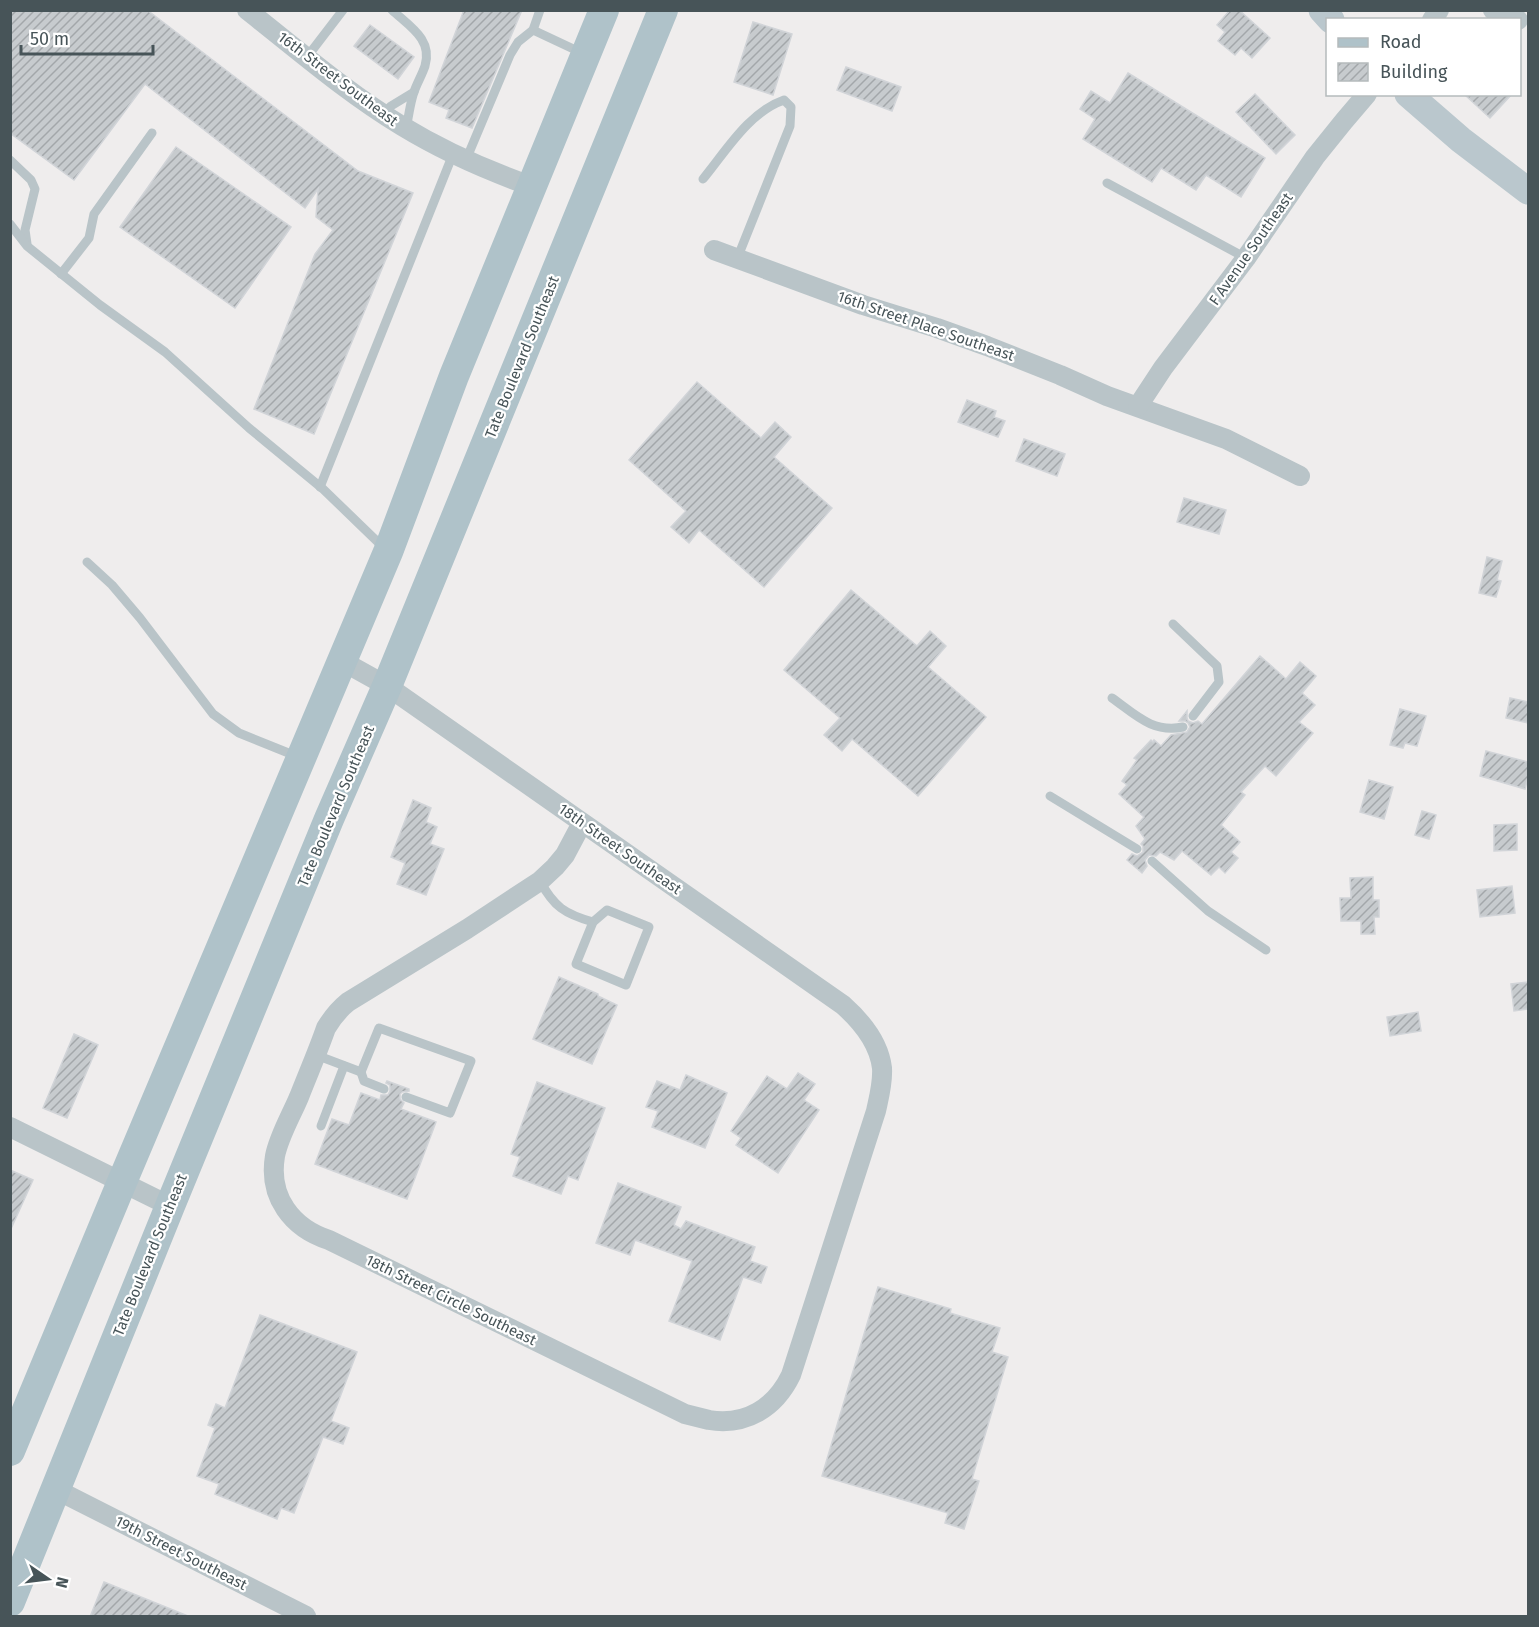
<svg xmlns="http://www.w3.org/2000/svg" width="1539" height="1627" viewBox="0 0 1539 1627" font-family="'Fira Sans',sans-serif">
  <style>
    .building { fill: url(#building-hatch); stroke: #d1d4d8; stroke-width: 1.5 }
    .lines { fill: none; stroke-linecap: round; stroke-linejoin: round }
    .lane { stroke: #b9c4c8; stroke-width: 9 }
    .street { stroke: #b9c4c8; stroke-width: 20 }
    .secondary { stroke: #bac7cd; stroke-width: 27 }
    .primary { stroke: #afc2c9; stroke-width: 30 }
    .labels { text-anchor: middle; stroke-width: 4.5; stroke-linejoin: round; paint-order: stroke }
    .street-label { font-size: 15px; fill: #475458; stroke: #fff }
  </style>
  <defs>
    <pattern id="building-hatch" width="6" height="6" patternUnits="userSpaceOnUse" patternTransform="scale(1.5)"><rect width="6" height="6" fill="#c7cbce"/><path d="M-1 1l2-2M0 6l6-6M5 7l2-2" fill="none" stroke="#a3a7aa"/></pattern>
  </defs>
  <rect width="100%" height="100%" fill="#efeded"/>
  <g class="building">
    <path d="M10,10H147L358,171L413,193L314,434L254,409L315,254L333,230L316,217L318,189L305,208L145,84L74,180L10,133Z"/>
    <path d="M464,10H522L472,128L446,118L449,110L429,102Z"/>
    <path d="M1230,10H1239L1270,38L1252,58L1241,48L1235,55L1218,41L1225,32L1217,25Z"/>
    <path d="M753,22L792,34L773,95L734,82Z"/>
    <path d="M370,25L414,57L398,79L354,46Z"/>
    <path d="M846,67L901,87L892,111L837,90Z"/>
    <path d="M1128,73L1265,158L1241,197L1206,175L1196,190L1161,168L1152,182L1083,139L1095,119L1080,109L1091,91L1110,103Z"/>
    <path d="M1255,94L1295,135L1276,154L1236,112Z"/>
    <path d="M1464,94H1512L1490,118Z"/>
    <path d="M176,147L291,227L235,308L120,227Z"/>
    <path d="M697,382L761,438L775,422L791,437L774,457L832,508L764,587L699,530L689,543L671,527L686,511L629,460Z"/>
    <path d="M967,400L996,411L994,417L1005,421L998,437L958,422Z"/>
    <path d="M1024,439L1065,454L1057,476L1016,461Z"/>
    <path d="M1184,498L1226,510L1219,534L1177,522Z"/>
    <path d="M1487,557L1502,561L1497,580L1501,581L1496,597L1479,593Z"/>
    <path d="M851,590L917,646L930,631L946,646L928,667L986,717L918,796L852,739L842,751L824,735L840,718L784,670Z"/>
    <path d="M1260,656L1286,679L1300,662L1316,676L1302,693L1315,705L1299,722L1313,733L1276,776L1265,766L1241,792L1245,795L1221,825L1240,842L1231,852L1238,858L1225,873L1219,867L1211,875L1182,851L1174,860L1160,852L1156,856L1149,855L1145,860L1147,866L1142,873L1127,860L1132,854L1137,856L1143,852V846L1141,844L1145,839L1136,826L1144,817L1119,794L1127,785L1122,781L1137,760L1134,758L1151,740L1153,742L1154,740L1161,746L1171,735L1187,732L1190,727L1188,723L1185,721H1179L1187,711V718L1188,721L1193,723L1198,721L1202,724Z"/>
    <path d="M1510,698L1528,702V723L1506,718Z"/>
    <path d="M1400,709L1426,716L1417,746L1405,743L1403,748L1390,745Z"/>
    <path d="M1486,751L1528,762V777L1525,789L1480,776Z"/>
    <path d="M1369,780L1393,787L1384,819L1360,812Z"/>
    <path d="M413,800L431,808L426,822L437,827L430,844L444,849L426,895L397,884L405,863L391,857Z"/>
    <path d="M1422,811L1436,815L1429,839L1415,835Z"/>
    <path d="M1517,824V850L1494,851V825Z"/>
    <path d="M1373,877V900H1379V917H1374L1375,934H1361V921H1341L1340,898H1351L1350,878Z"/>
    <path d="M1512,886L1515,913L1480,917L1477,890Z"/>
    <path d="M559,977L598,994V996L617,1005L592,1064L533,1039Z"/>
    <path d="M1528,982V1009L1514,1011L1511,984Z"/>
    <path d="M1418,1012L1421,1031L1390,1036L1387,1017Z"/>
    <path d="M74,1034L98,1045L67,1118L43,1108Z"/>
    <path d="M798,1073L815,1084L804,1100L819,1110L778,1173L736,1145L741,1138L731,1131L767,1076L787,1089Z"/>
    <path d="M686,1075L727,1093L705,1148L652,1127L658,1111L646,1107L657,1081L680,1090Z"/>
    <path d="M387,1081L409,1089V1091L402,1092L400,1094V1099L404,1103L401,1109L436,1122L407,1199L315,1164L332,1119L349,1125L361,1093L380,1100L381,1095H388L390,1091V1085L386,1083Z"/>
    <path d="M537,1082L605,1108L578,1180L568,1176L561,1194L513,1176L520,1157L511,1154Z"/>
    <path d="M10,1170L33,1180L10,1231Z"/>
    <path d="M618,1183L681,1207L674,1225L681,1229L686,1221L755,1247L750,1261L767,1267L761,1283L743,1277L720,1340L669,1321L692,1261L635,1240L630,1255L596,1243Z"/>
    <path d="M878,1287L951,1309L950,1313L1000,1328L992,1352L1008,1357L972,1479L979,1481L964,1529L945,1523L948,1513L822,1476Z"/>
    <path d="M260,1315L357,1352L331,1421L349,1428L343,1444L323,1437L294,1513L281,1508L277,1519L215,1494L219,1484L197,1476L215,1428L208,1425L216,1404L225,1408Z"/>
    <path d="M104,1582L188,1616L187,1617H90Z"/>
  </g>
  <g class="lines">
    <g class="lane">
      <path d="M392,10C409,26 433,39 425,66C422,75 417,83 414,92C410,103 409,116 406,128"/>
      <path d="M533,30L582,53"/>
      <path d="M307,57L343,10"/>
      <path d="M383,114L391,106L414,92"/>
      <path d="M10,160L31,180L35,189L25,230L27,244"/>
      <path d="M466,160L510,55L518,42L533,30L540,10"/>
      <path d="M703,179C726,151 749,112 784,100L791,107L790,126L737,259"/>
      <path d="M1107,183L1246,258"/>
      <path d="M10,224L27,246L100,305L165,352L249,428L323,489L384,548"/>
      <path d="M61,274L89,238L94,214L152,133"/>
      <path d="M320,487L453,154"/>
      <path d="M87,562L112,585L140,618L213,714L239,733L296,756"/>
      <path d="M1173,624L1217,666L1219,682L1193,716"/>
      <path d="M1112,698C1136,715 1152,733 1183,727"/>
      <path d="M1050,796L1137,849"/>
      <path d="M1152,861L1208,911L1266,950"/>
      <path d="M540,881C554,907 565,914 593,922"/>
      <path d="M607,910L649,927L626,985L576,964L593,922Z"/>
      <path d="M316,1055L361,1072L379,1028L471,1061L450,1113L406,1097"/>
      <path d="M361,1072L364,1081L384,1089"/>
      <path d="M321,1126L344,1066"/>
    </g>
    <g class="street">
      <path d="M247,10C298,50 347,93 402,126C443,151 486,170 531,186"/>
      <path d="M1493,10L1518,20"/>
      <path d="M1432,20L1439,10"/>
      <path d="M714,250L863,305L937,328L987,346L1060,375L1107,396L1226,439L1300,476"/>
      <path d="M1138,406L1163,368L1246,258L1315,157L1344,121L1367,94"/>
      <path d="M342,661L387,686L843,1005C861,1021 879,1043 882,1068C883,1083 879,1097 876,1111L791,1375C775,1408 746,1426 709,1420C701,1418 693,1416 685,1414L329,1240C292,1228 268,1197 275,1156C279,1136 291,1116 299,1097C308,1074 318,1051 326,1028C332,1018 338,1010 348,1002L467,929L540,881L555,867L565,855L582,823"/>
      <path d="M10,1127L170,1206"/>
      <path d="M55,1489L306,1616"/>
    </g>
    <g class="secondary">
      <path d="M1322,10L1331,20"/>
      <path d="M1408,94L1461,140L1528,191"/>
    </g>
    <g class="primary">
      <path d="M10,1451L122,1182L388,552L454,376L604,10"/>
      <path d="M10,1602L170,1206L329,819L387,686L663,10"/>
    </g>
  </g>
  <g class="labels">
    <g class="street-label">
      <text transform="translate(338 79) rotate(37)" y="5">16th Street Southeast</text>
      <text transform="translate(1251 249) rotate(-55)" y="5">F Avenue Southeast</text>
      <text transform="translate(926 326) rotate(19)" y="5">16th Street Place Southeast</text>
      <text transform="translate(522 357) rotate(-68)" y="5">Tate Boulevard Southeast</text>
      <text transform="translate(336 806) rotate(-67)" y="5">Tate Boulevard Southeast</text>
      <text transform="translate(620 849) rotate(35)" y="5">18th Street Southeast</text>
      <text transform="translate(150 1255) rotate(-68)" y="5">Tate Boulevard Southeast</text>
      <text transform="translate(451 1300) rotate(26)" y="5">18th Street Circle Southeast</text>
      <text transform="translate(181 1553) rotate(27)" y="5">19th Street Southeast</text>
    </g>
  </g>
  <rect width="1539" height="1627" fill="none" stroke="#475458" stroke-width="24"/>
  <rect x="1326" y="18" width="195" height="78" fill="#ffffff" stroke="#b5bbbc" stroke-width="1.5"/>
  <rect x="1338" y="38" width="30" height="9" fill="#afc2c9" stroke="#b5bbbc" stroke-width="1.5"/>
  <text x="1380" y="48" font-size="18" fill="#475458">Road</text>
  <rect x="1338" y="63" width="30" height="18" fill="url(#building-hatch)" stroke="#b5bbbc" stroke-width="1.5"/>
  <text x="1380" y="78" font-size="18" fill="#475458">Building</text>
  <g transform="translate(48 1579) rotate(104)" stroke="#ffffff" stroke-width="4.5" paint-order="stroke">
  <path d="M0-4.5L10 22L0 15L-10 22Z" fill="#475458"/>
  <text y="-9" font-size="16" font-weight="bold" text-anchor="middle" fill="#475458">N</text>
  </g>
  <path d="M21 45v9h132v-9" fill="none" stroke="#475458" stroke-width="3"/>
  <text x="30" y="45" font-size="18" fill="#475458" stroke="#ffffff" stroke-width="4.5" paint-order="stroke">50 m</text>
</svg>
